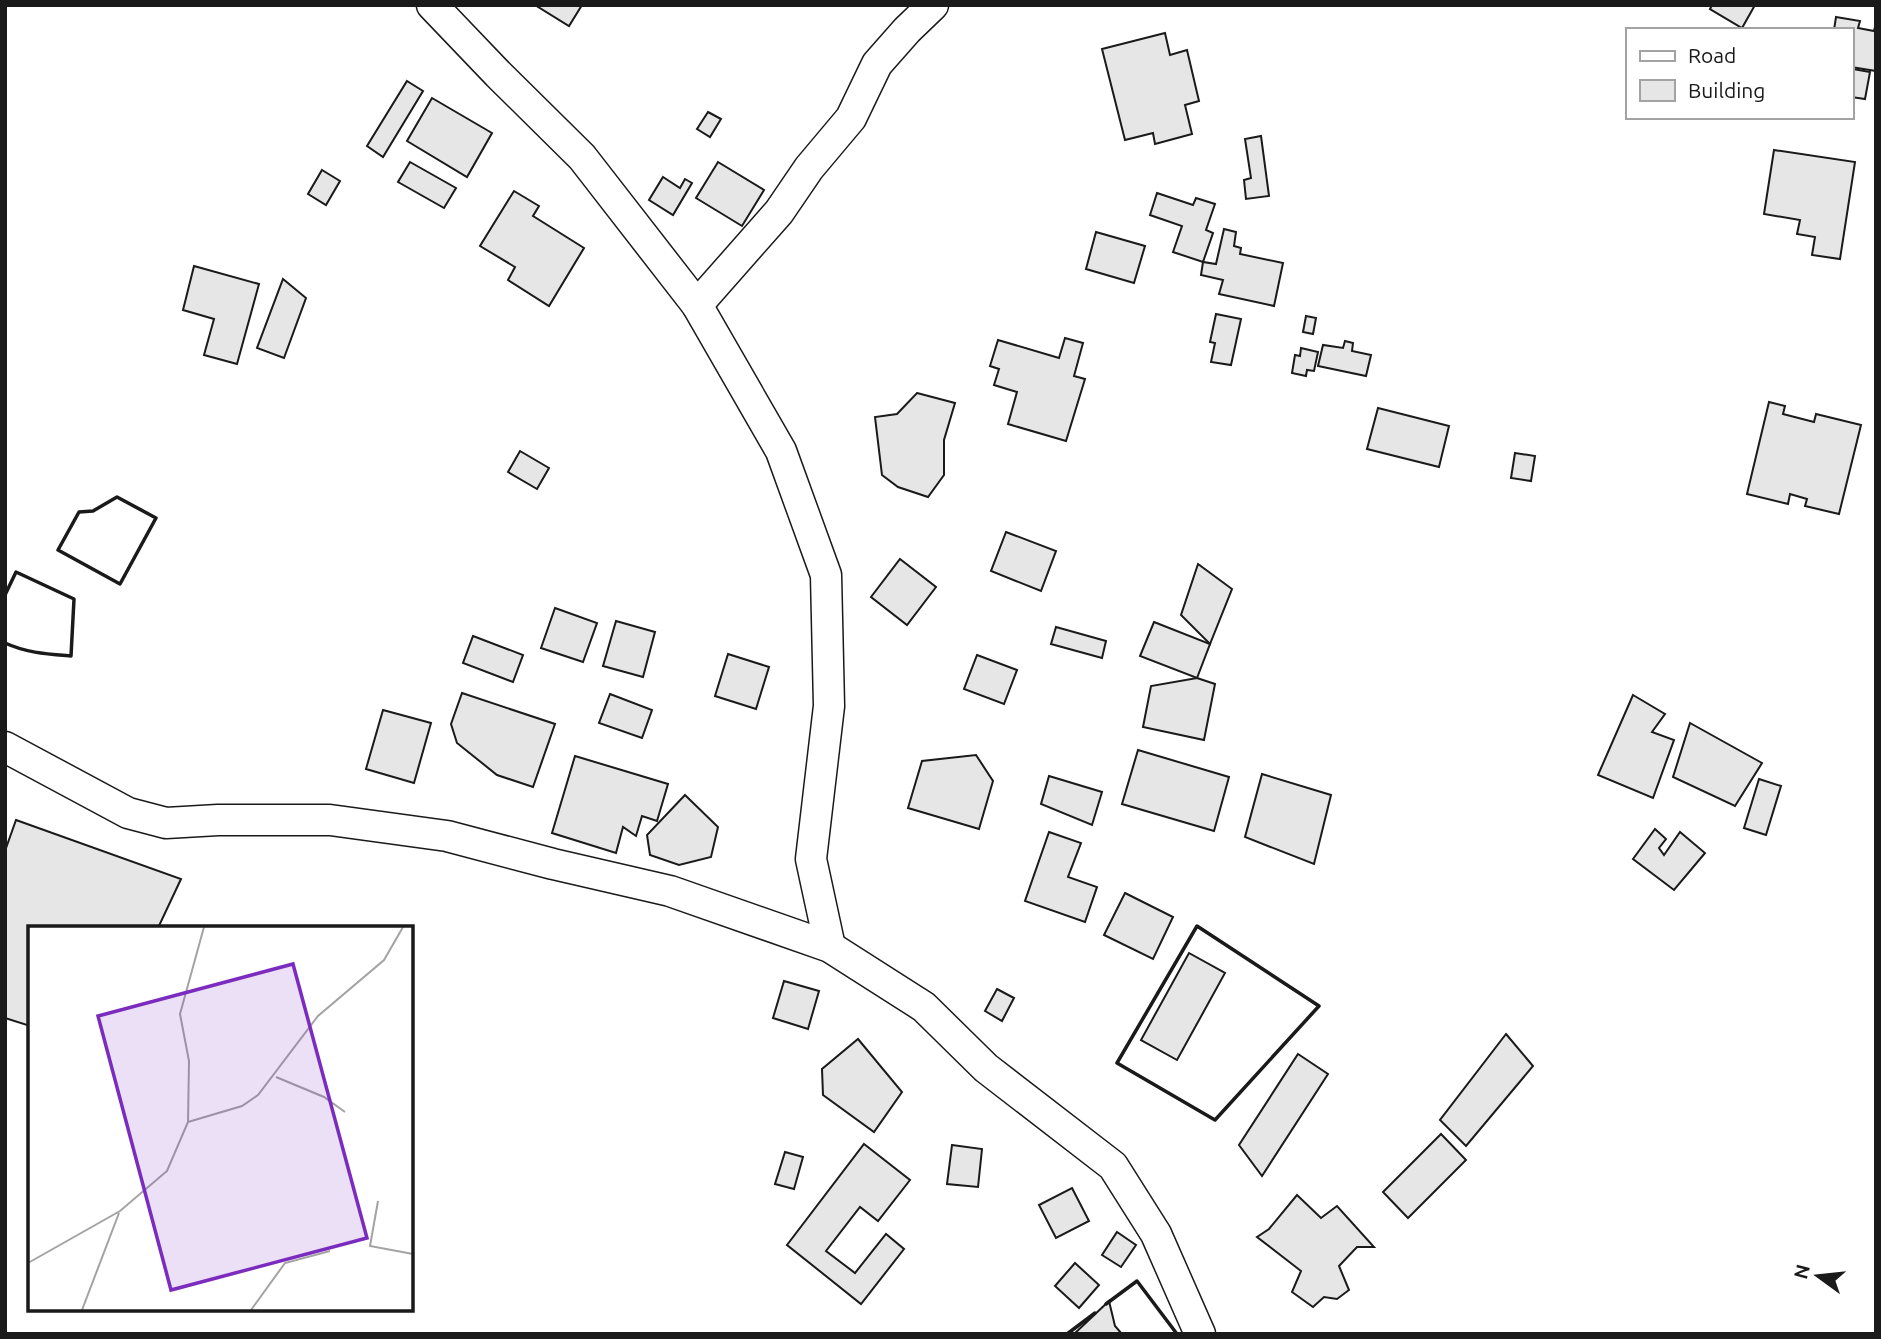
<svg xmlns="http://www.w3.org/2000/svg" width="1881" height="1339" viewBox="0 0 1881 1339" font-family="Ubuntu,sans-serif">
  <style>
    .building { fill: #e6e6e6; stroke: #1a1a1a; stroke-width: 2 }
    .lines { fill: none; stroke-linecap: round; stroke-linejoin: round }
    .minor-casing { stroke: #1a1a1a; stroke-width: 33 }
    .minor { stroke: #fff; stroke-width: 30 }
    .wall { stroke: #1a1a1a; stroke-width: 3.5 }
    .inset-road { fill: none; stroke: #a3a3a3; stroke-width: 2 }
    .view { fill: #7b2cbf; fill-opacity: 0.15; stroke: #7b2cbf; stroke-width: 3.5 }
    .inset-edge { fill: none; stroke: #1a1a1a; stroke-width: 3.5 }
  </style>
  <rect width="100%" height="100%" fill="#fff"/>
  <g class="building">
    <path d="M535,5H582L569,26Z"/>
    <path d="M1712,5H1755L1742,28L1710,9Z"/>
    <path d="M1836,17L1860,21L1858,28L1874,31L1876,23V71L1851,67V30H1834Z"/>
    <path d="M1165,33L1170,55L1187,50L1199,101L1185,105L1192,134L1155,144L1153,133L1125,140L1102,49Z"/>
    <path d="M1853,69L1870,72L1865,99L1851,97V78Z"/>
    <path d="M407,81L423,91L383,157L367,146Z"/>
    <path d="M432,98L492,133L467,177L407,141Z"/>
    <path d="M708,112L721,119L710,137L697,129Z"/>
    <path d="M1261,136L1269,196L1246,199L1244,180L1251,178L1245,139Z"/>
    <path d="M1774,150L1855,162L1840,259L1812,255L1815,237L1797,234L1800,220L1764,214Z"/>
    <path d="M410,162L456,188L444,208L398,182Z"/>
    <path d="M718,162L764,190L742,226L696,198Z"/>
    <path d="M322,170L340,181L326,205L308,194Z"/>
    <path d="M663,177L680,188L685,179L692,183L673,215L649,200Z"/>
    <path d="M514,191L539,206L533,216L584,248L549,306L508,280L515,267L480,246Z"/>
    <path d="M1157,193L1193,205L1196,198L1215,204L1206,230L1213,233L1203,262L1173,252L1182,226L1150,215Z"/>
    <path d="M1224,229L1236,232L1234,246L1241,248L1240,254L1283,263L1274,306L1219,294L1223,280L1201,275L1203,262L1216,264Z"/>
    <path d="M1096,232L1145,246L1134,283L1086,269Z"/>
    <path d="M194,266L259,284L237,364L204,355L214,319L183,310Z"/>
    <path d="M283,279L306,298L284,358L257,348Z"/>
    <path d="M1216,314L1241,319L1231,365L1211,362L1215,343L1210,342Z"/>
    <path d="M1306,316L1316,318L1313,334L1303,332Z"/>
    <path d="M1065,338L1083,343L1074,376L1085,379L1066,441L1008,424L1017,392L994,385L999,369L990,366L998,340L1059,358Z"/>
    <path d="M1345,341L1353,343L1352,351L1371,355L1366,376L1318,366L1323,345L1343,348Z"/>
    <path d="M1301,348L1318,352L1314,371L1307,370L1306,376L1292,373L1295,355L1300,356Z"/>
    <path d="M917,393L955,403L944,440V475L928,497L898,487L882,475L875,417L897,414Z"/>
    <path d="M1769,402L1785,406L1783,414L1814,422L1816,414L1861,425L1839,514L1805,506L1807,499L1790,494L1788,504L1747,494Z"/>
    <path d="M1378,408L1449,426L1439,467L1367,449Z"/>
    <path d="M520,451L549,468L537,489L508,472Z"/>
    <path d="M1515,453L1535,456L1531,481L1511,478Z"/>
    <path d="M1006,532L1056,551L1041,591L991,571Z"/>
    <path d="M900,559L936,587L907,625L871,597Z"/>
    <path d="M1198,564L1232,589L1210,644L1181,615Z"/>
    <path d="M555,608L597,623L583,662L541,648Z"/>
    <path d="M616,621L655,632L643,677L603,666Z"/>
    <path d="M1154,622L1210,644L1197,678L1140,656Z"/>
    <path d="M1056,627L1106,641L1102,658L1051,644Z"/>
    <path d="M473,636L523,655L513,682L463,663Z"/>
    <path d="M728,654L769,667L756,709L715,696Z"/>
    <path d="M977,655L1017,670L1004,704L964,689Z"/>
    <path d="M1197,678L1215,684L1204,740L1143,727L1151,686Z"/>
    <path d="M462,693L555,724L533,787L497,775L457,743L451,724Z"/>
    <path d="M610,694L652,710L642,738L599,723Z"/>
    <path d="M1633,695L1665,714L1652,732L1674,740L1653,798L1598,775Z"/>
    <path d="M383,710L431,723L414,783L366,769Z"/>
    <path d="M1690,723L1762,763L1735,806L1673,777Z"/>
    <path d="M1138,750L1229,777L1214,831L1122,804Z"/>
    <path d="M976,755L993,781L979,829L908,808L922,761Z"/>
    <path d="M575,756L668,784L657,821L642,816L636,836L623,827L616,853L552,833Z"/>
    <path d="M1262,774L1331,795L1314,864L1245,837Z"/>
    <path d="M1049,776L1102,792L1092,825L1041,804Z"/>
    <path d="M1759,779L1781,786L1766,835L1744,828Z"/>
    <path d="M685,795L718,827L711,857L679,865L650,855L647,835Z"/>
    <path d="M16,820L181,879L158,928H30V1026L5,1018V851Z"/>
    <path d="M1655,829L1666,839L1659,848L1664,855L1680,832L1705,853L1674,890L1633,859Z"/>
    <path d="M1049,832L1081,843L1068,877L1097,887L1085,922L1025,901Z"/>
    <path d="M1125,893L1173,917L1153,959L1104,935Z"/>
    <path d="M1189,953L1225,973L1177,1060L1141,1040Z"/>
    <path d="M784,981L819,991L808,1029L773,1018Z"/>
    <path d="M997,989L1014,998L1002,1021L985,1011Z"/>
    <path d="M1506,1034L1533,1066L1466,1146L1440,1120Z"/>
    <path d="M858,1039L902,1092L874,1132L823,1095L822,1069Z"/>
    <path d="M1298,1054L1328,1074L1262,1176L1239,1145Z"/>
    <path d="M1441,1134L1466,1160L1408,1218L1383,1192Z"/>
    <path d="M864,1144L910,1180L878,1221L860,1207L826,1251L855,1273L886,1234L904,1249L861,1304L787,1245Z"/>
    <path d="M952,1145L982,1149L978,1187L947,1184Z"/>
    <path d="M785,1152L803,1157L794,1189L775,1184Z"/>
    <path d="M1072,1188L1089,1221L1056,1238L1039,1205Z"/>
    <path d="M1297,1195L1321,1218L1337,1206L1374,1247H1357L1339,1266L1349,1290L1337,1299L1324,1297L1313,1307L1292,1292L1301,1271L1257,1237L1269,1229Z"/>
    <path d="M1117,1232L1136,1245L1121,1267L1102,1255Z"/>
    <path d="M1075,1263L1099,1285L1079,1308L1055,1286Z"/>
    <path d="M1109,1301L1115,1326L1122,1334H1074Z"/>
  </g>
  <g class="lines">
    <defs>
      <g id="minor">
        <path d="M432,5L498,74L582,157L697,305L781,451L826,575L829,706L811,859L830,947"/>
        <path d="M697,305L779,212L809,168L851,118L877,64L907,30L933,5"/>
        <path d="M5,747L128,813L166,823L218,820H330L447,836L553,864L670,891L830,947L924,1007L986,1068L1113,1166L1156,1234L1200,1334"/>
      </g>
    </defs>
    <use href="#minor" class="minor-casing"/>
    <use href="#minor" class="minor"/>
    <g class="wall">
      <path d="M117,497L156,518L120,584L58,550L79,512L93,511Z"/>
      <path d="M5,595L16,572L74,599L71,656C47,654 27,653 5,643"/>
      <path d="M1197,926L1319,1006L1215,1120L1117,1063Z"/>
      <path d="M1106,1304L1137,1281L1177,1334"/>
      <path d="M1067,1334L1095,1313"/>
    </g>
  </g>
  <g transform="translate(28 926)">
    <rect width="385" height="385" fill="#fff"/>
    <path class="inset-road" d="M248,151L296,171L317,186M160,196L214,180L230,169L290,90L356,34L375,1M350,275L342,320L385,328M0,337L92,285L139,245L160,196L161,135L152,88L176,1M54,384L91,287M223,384L257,337L302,325"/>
    <path class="view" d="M265,38L339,312L143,364L70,90Z"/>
    <rect width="385" height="385" class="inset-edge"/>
  </g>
  <rect width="1881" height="1339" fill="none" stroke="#1a1a1a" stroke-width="14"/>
  <rect x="1626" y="28" width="228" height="91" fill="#ffffff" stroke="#a3a3a3" stroke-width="2"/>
  <rect x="1640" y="51" width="35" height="10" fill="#ffffff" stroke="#a3a3a3" stroke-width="2"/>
  <text x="1688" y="63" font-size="21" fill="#1a1a1a">Road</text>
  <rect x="1640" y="80" width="35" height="21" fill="#e6e6e6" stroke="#a3a3a3" stroke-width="2"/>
  <text x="1688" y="98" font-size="21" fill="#1a1a1a">Building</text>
  <g transform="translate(1818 1276) rotate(285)" stroke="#ffffff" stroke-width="5" paint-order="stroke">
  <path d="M0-5L12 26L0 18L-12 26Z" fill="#1a1a1a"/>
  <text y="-10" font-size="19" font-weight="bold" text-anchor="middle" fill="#1a1a1a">N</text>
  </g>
</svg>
